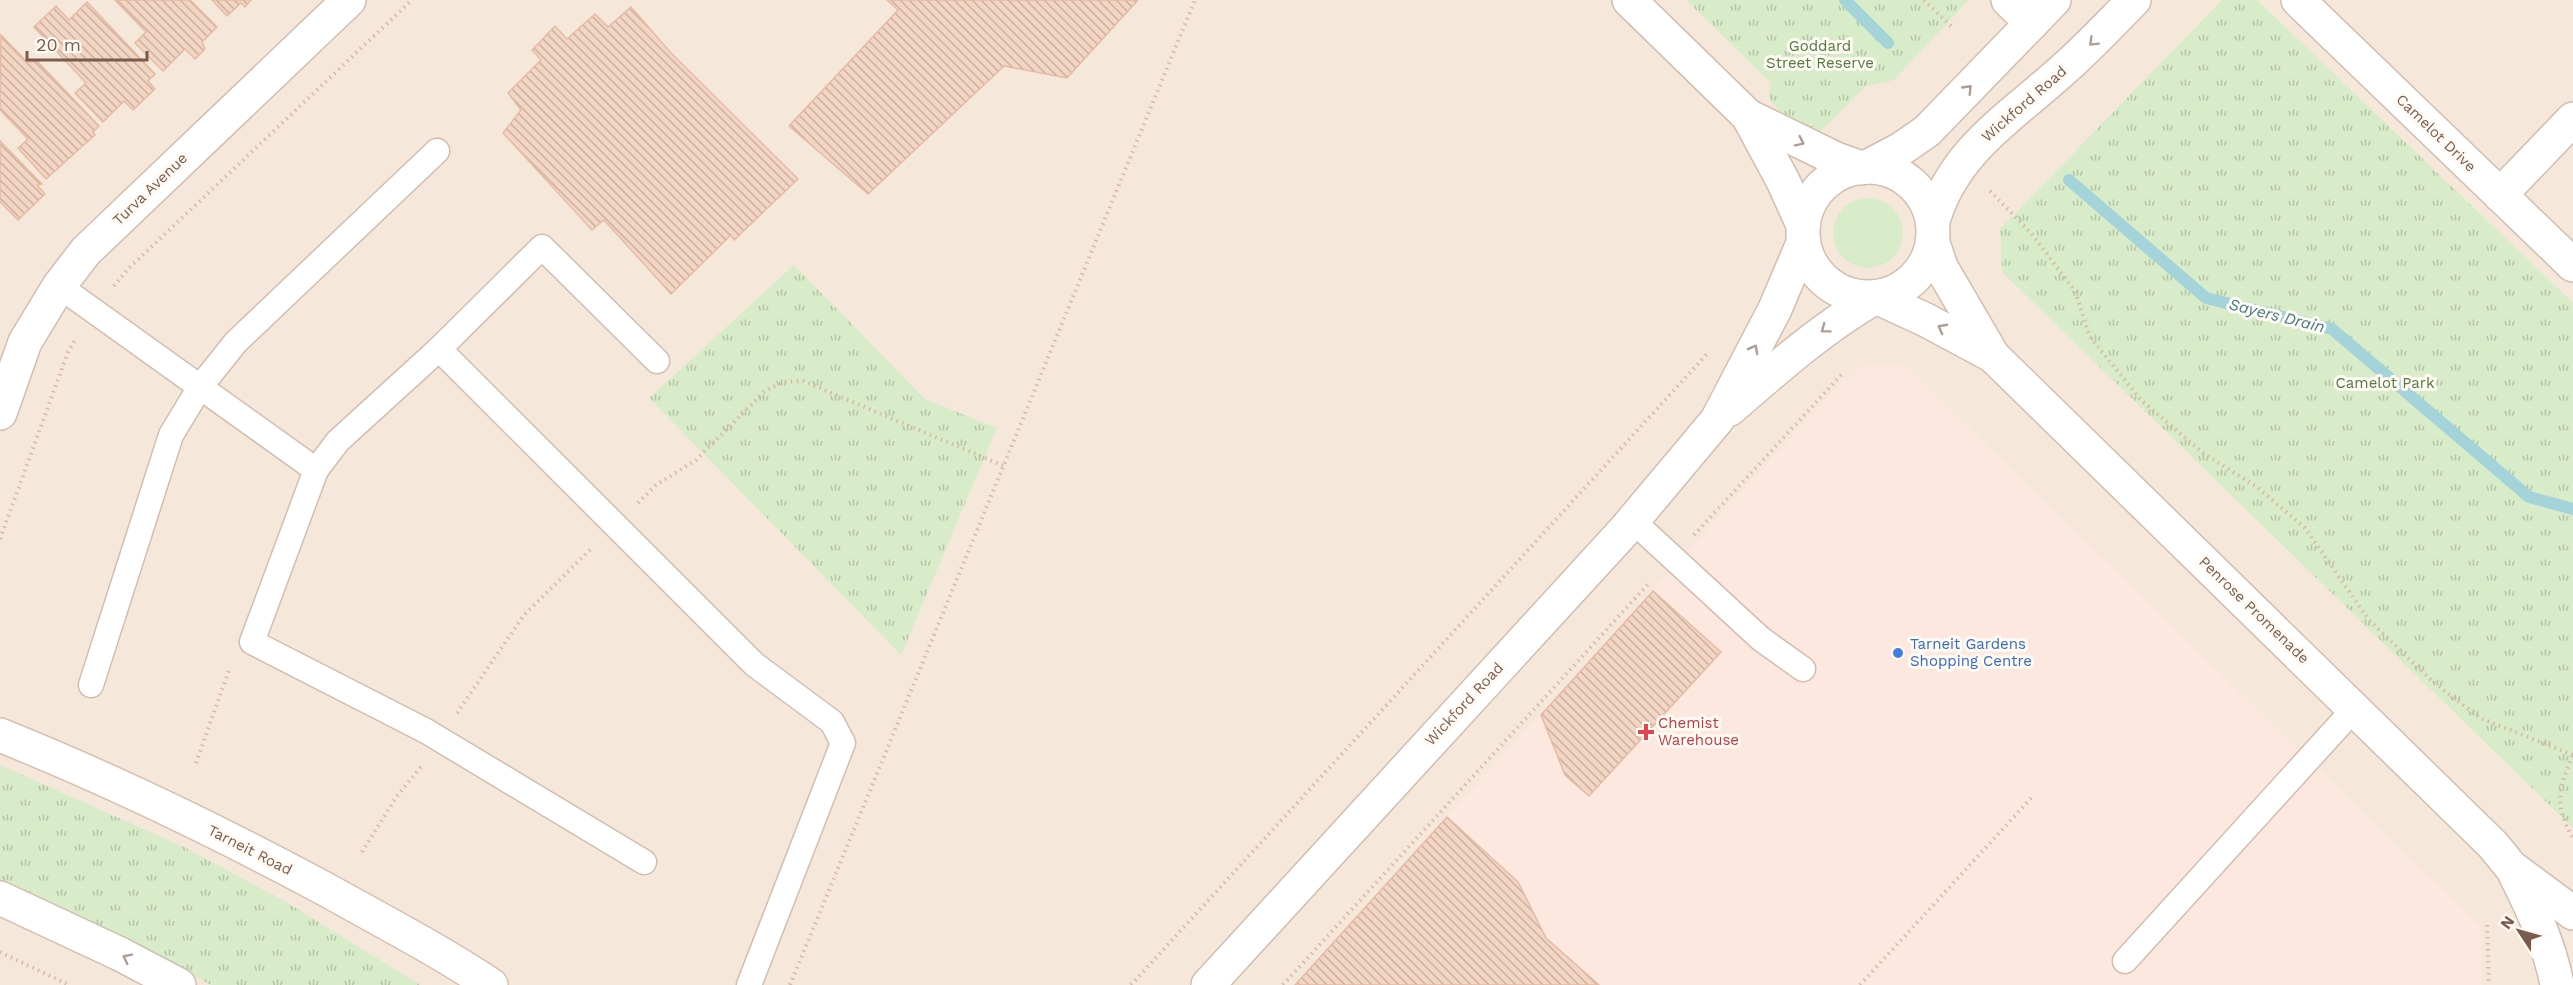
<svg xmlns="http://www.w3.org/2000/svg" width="2573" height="985" viewBox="0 0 2573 985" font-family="'Work Sans',sans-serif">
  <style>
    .residential { fill: #f5e8da }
    .commercial { fill: #fde8e0 }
    .grass { fill: url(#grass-tufts) }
    .garden { fill: #d8ecc9 }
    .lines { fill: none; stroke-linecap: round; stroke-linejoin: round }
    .stream { stroke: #a5d3da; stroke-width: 12 }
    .building { fill: url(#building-back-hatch); stroke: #e6bba3; stroke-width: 1.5 }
    .service-casing { stroke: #d1beb0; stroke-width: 27 }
    .minor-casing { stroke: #d1beb0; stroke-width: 36 }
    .tertiary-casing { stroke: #d1beb0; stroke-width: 36 }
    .secondary-casing { stroke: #d6c0b0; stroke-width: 36 }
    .path { stroke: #d9b8a5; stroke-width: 4; stroke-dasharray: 1.5 4.5; stroke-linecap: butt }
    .service { stroke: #fff; stroke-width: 24 }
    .minor { stroke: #fff; stroke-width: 33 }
    .tertiary { stroke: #fff; stroke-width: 33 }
    .secondary { stroke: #fff; stroke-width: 33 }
    .oneway { stroke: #af9d94 }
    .shop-dot { fill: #3f7fe0; stroke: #fffaf3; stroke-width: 2 }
    .health-dot { fill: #e0444e; stroke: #fffaf3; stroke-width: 2 }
    .labels { text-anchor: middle; stroke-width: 6; stroke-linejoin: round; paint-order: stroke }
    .park-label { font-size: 15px; fill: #537a41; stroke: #fffaf3 }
    .street-label { font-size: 15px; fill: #7a5c4d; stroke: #fffaf3 }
    .shop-label { font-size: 15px; fill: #366cbe; stroke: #fffaf3; text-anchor: start }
    .health-label { font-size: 15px; fill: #be3a42; stroke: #fffaf3; text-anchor: start }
    .water-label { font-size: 16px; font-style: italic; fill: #437c86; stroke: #fffaf3 }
  </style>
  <defs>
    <pattern id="grass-tufts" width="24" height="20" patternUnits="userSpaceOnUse" patternTransform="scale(1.5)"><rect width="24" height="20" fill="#d8ecc9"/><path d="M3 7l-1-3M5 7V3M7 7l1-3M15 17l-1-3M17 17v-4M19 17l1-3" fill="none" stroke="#b4c2a5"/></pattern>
    <pattern id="building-back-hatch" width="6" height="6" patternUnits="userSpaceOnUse" patternTransform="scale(1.5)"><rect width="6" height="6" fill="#f3d5c3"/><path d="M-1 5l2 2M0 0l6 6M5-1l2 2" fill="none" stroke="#cab0a1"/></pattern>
  </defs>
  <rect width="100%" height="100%" fill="#fdf6ec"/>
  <rect class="residential" x="0" y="0" width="2573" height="985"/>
  <path class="commercial" d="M1864,365H1904L2481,928L2482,985H1295L1844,379L1847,381Z"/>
  <g class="grass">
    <path d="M1686,0H1969L1894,80L1866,86L1816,136C1805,129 1773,111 1769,97C1768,92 1770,87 1771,83Z"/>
    <path d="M2222,0H2257L2573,303V828L2002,272L2000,229Z"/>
    <path d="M794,265L925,399L997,428L901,655L649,398Z"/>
    <path d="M0,765L184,847L288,903L420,985H211L161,958L0,881Z"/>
  </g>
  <circle class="garden" cx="1868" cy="233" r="35"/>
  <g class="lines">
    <g class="stream">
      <path d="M1845,0L1888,43"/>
      <path d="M2069,180L2206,298L2332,329L2529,497L2573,509"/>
    </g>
  </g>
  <g class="building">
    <path d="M115,0H190L217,27L202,42L205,49L195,59L185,49L163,71L135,43L146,32Z"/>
    <path d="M212,0H251L245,7L241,3L227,16Z"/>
    <path d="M887,0H1138L1067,78L1004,66L868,194L789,126L898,10Z"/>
    <path d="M87,2L155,74L148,81L155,89L133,110L124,101L103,122L75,93L86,83L34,27L56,6L69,20Z"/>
    <path d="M631,7L671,53L798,179L734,240L731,235L671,294L604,220L592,230L503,133L521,110L508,93L541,60L532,50L555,26L567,39L595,14L608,27Z"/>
    <path d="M1,35L28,63L36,60L99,126L93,132L95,135L46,179L18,148L28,139L0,110Z"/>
    <path d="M0,141L42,184L37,185L45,194L18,220L0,202Z"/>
    <path d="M1653,591L1721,652L1589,796L1565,775L1541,715Z"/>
    <path d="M1447,817L1518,882L1546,938L1599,985H1295Z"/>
  </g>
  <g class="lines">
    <defs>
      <g id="service">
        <path d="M59,286L316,470"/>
        <path d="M439,349L754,664L832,722L843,743L749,985"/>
        <path d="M1633,521L1761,639L1803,669"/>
        <path d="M91,685L171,435L200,387L236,342L437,151"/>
        <path d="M644,862L426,731L252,642L316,470L338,441L439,349L542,247L657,361"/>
        <path d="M2125,961L2355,708"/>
      </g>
      <g id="minor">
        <path d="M2008,0L2032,23"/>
        <path d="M2298,0L2573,265"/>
        <path d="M2500,195L2573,119"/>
        <path d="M0,413L25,342L59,286L86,251L349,0"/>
        <path d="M0,898L120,954L179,985"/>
      </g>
      <g id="tertiary">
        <path d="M1629,0L1748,116L1783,181L1803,225"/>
        <path d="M1748,116L1836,159L1861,168"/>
        <circle cx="1868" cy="232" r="65"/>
        <path d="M1867,167L1901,149L1927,131L2054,0"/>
        <path d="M1933,221C1954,149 2013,116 2065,68C2089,47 2111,23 2134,0"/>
        <path d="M1933,243L1941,267L1993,356L2493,845L2511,867L2573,913"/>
        <path d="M1876,297L1926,320L1993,356"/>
        <path d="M1730,409C1776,369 1821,329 1874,298"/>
        <path d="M2515,874C2533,910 2549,944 2557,984"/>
        <path d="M1208,985L1624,531L1717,420L1775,309L1803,243"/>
      </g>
      <path id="secondary" d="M0,735C112,780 219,832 325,889C381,920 438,950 491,985"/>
    </defs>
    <use href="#service" class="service-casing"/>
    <use href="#minor" class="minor-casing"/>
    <use href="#tertiary" class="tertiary-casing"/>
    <use href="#secondary" class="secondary-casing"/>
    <g class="path">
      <path d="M1924,0L1952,27"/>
      <path d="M1990,191L2031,233L2075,291L2090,337L2141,400L2203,453L2257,487L2305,528L2369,620L2432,681L2480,718L2573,755"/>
      <path d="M114,286L128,269L412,0"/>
      <path d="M638,503L656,485L696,460L765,391L783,382L803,381L1004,466"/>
      <path d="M1694,535L1843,373"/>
      <path d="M0,539L68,352L76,338"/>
      <path d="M457,713L524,615L592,548"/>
      <path d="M2573,756C2558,787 2554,807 2573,838"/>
      <path d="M196,763L230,667"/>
      <path d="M362,852L397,796L421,767"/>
      <path d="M2487,925L2489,985"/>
      <path d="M0,952L69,985"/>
      <path d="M790,985L1195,0"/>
      <path d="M1131,985L1707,354"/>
      <path d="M1283,985L1650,582"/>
      <path d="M1860,985L2033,796"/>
    </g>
    <use href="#service" class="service"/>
    <use href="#minor" class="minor"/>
    <use href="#tertiary" class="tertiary"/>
    <use href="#secondary" class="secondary"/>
  </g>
  <defs><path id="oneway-chevron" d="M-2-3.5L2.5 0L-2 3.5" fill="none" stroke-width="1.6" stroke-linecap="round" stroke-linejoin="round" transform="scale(1.5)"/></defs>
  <g class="oneway">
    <use href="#oneway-chevron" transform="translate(2093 42) rotate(135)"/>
    <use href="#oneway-chevron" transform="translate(1968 89) rotate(-46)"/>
    <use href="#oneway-chevron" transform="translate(1800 142) rotate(26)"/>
    <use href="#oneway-chevron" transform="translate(1942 328) rotate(-152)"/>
    <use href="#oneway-chevron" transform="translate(1825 329) rotate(143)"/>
    <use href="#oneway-chevron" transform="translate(1754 349) rotate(-62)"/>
    <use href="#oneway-chevron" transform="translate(127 958) rotate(-153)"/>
  </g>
  <circle class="shop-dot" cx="1898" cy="653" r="6"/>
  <path class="health-dot" d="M1643 723h6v6h6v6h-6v6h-6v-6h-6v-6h6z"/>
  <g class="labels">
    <g class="park-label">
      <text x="1820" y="51">Goddard<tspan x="1820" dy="17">Street Reserve</tspan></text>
      <text x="2385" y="388">Camelot Park</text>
    </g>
    <g class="street-label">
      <text transform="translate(2024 104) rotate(-41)" y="5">Wickford Road</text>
      <text transform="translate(2436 133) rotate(44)" y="5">Camelot Drive</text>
      <text transform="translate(150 189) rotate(-44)" y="5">Turva Avenue</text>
      <text transform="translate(2254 610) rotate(44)" y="5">Penrose Promenade</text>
      <text transform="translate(1464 704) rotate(-47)" y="5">Wickford Road</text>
      <text transform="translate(250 850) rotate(27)" y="5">Tarneit Road</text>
    </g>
    <g class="shop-label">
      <text x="1910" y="649">Tarneit Gardens<tspan x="1910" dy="17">Shopping Centre</tspan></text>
    </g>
    <g class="health-label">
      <text x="1658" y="728">Chemist<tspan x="1658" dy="17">Warehouse</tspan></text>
    </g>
    <g class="water-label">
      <text transform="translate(2277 315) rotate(14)" y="6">Sayers Drain</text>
    </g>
  </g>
  <g transform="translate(2519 931) rotate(306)" stroke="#fffaf3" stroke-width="4.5" paint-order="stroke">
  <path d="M0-4.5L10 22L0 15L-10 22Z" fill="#7a5c4d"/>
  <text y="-9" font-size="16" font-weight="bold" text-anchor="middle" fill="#7a5c4d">N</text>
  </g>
  <path d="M27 51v9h120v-9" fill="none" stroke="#7a5c4d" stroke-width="3"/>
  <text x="36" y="51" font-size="18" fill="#7a5c4d" stroke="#fffaf3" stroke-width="4.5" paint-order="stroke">20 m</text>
</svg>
